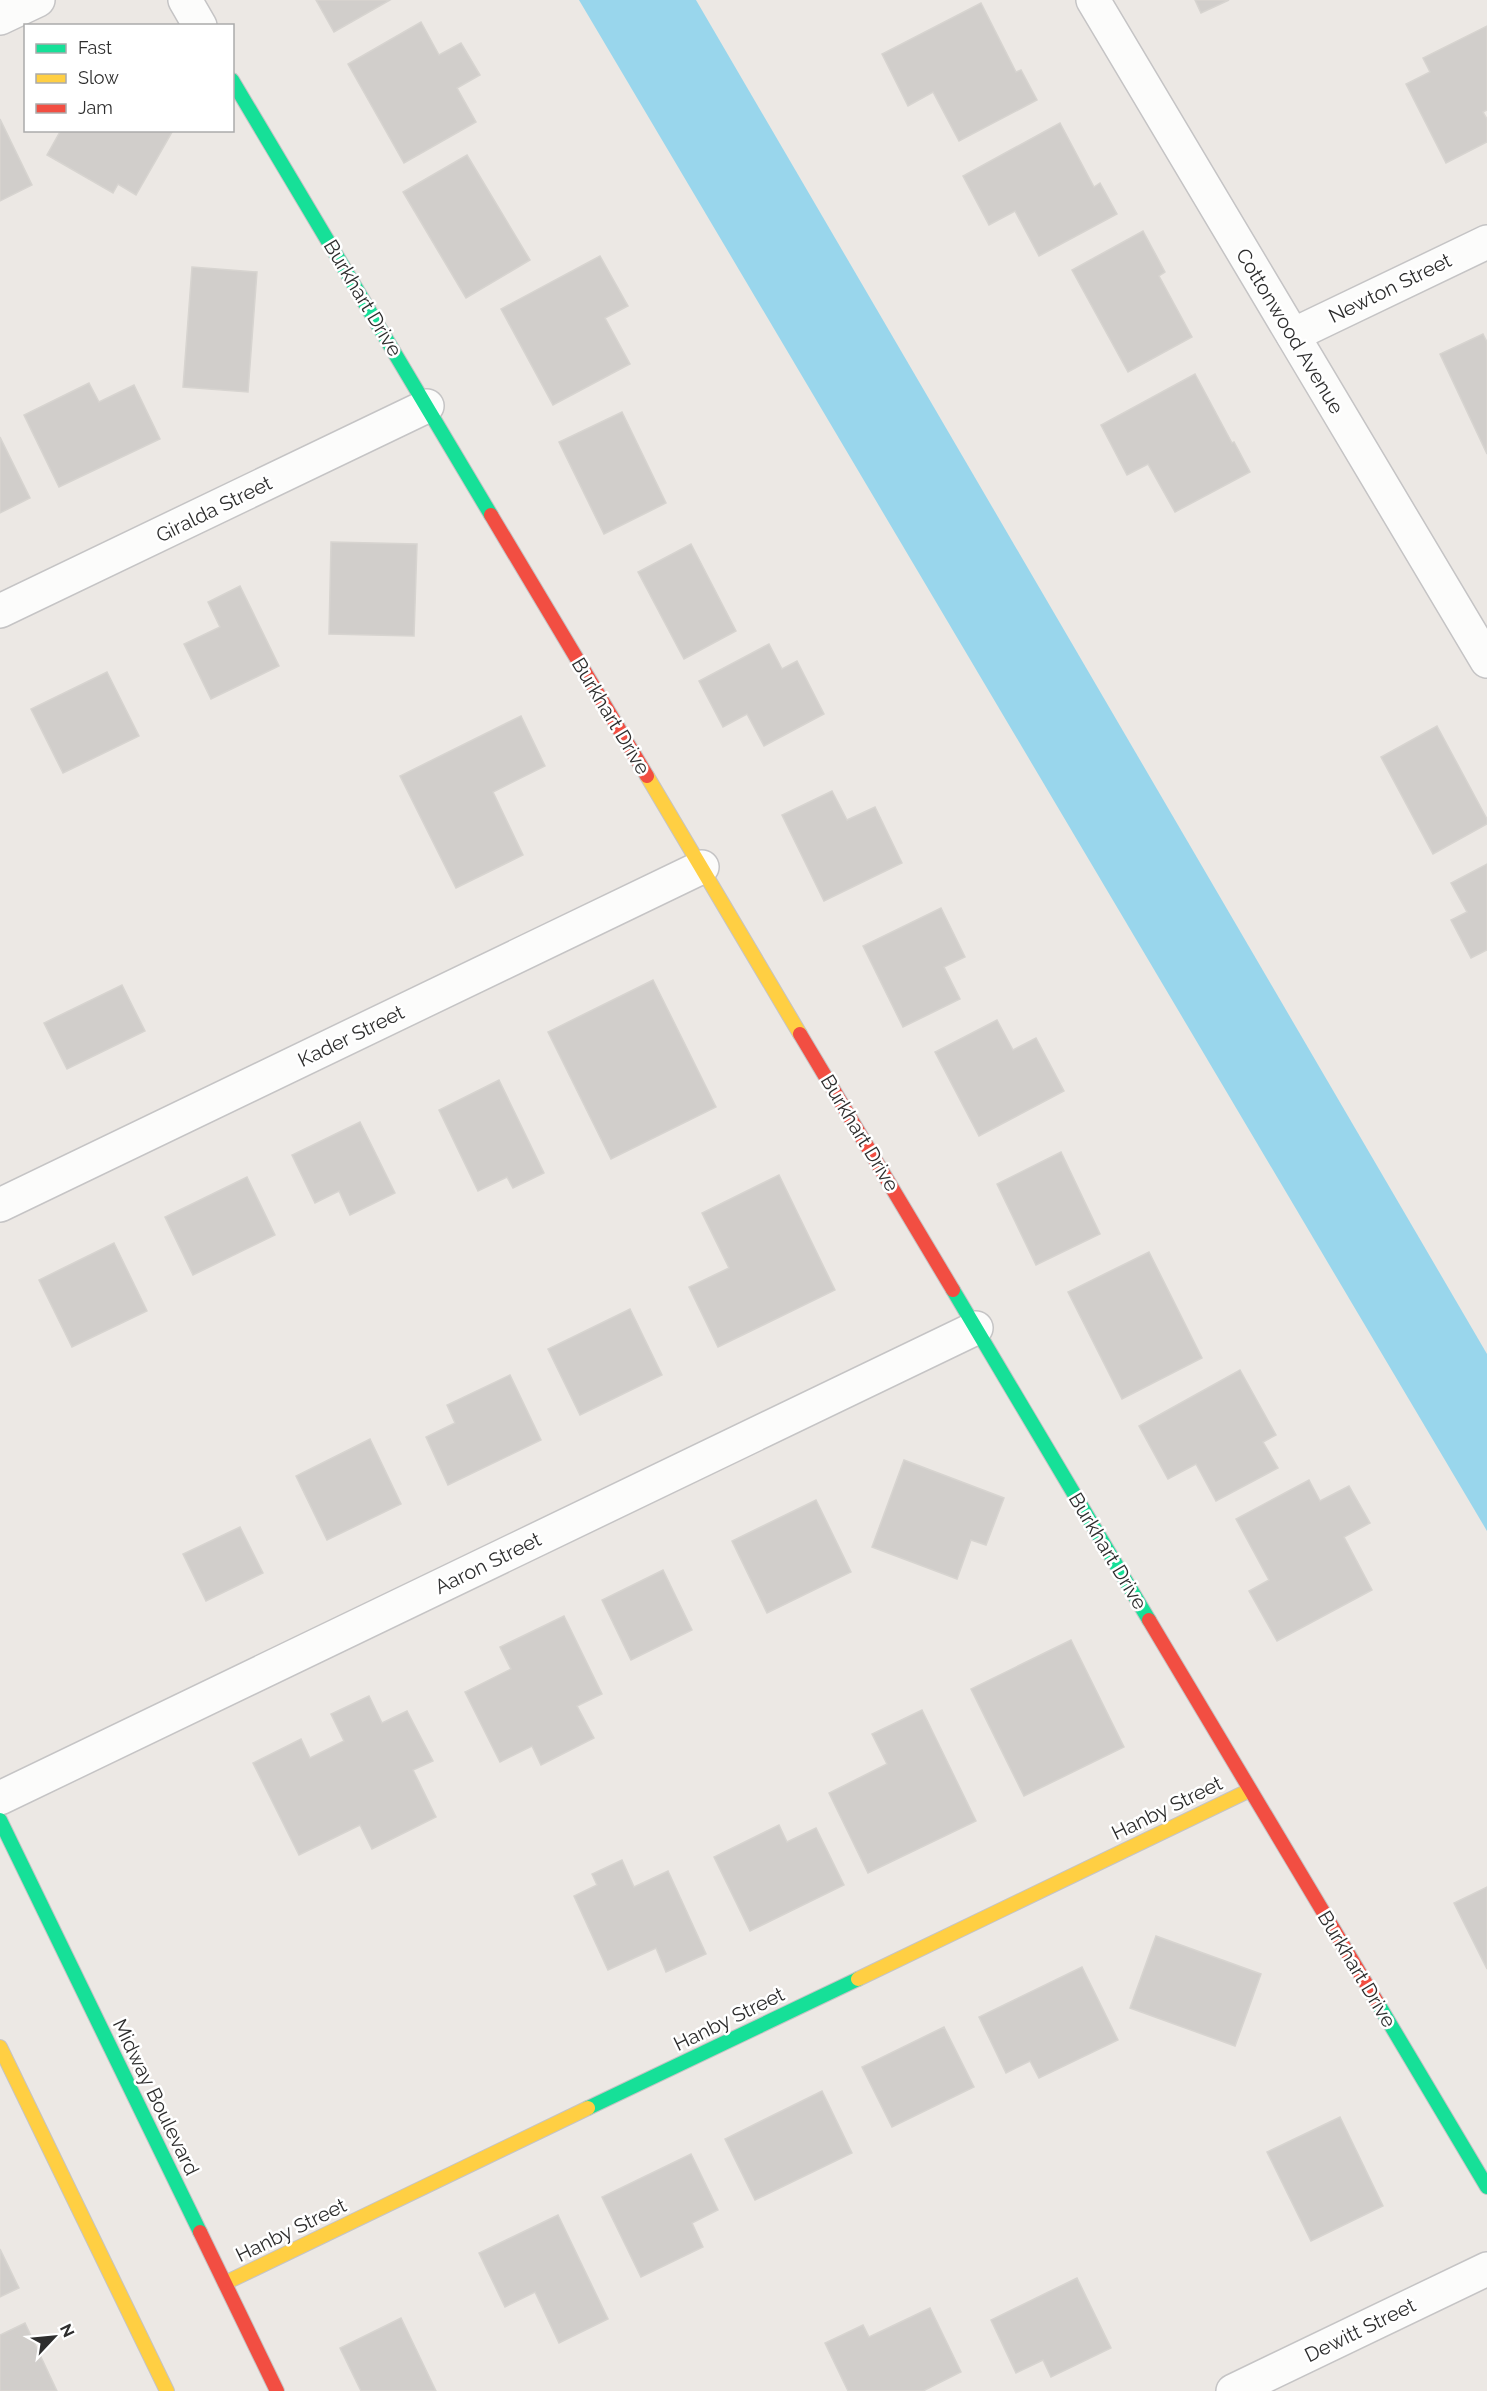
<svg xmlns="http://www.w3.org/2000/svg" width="1487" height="2391" viewBox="0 0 1487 2391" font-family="Raleway,sans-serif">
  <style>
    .water { fill: #99d6ec }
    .building { fill: #d1cecb; stroke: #d7d4d0; stroke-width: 1.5 }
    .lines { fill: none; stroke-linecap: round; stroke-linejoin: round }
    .street-casing { stroke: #c5c4c5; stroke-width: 36 }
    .fast-casing { stroke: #c5c4c5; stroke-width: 16 }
    .slow-casing { stroke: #c5c4c5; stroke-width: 16 }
    .jam-casing { stroke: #c5c4c5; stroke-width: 16 }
    .street { stroke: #fcfcfb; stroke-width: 33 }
    .fast { stroke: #16e098; stroke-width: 14 }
    .slow { stroke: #ffcf43; stroke-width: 14 }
    .jam { stroke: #f24e42; stroke-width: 14 }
    .labels { text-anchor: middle; stroke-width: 5; stroke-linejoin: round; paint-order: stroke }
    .street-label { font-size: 20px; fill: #2e2e2e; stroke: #fff }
  </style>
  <rect width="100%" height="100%" fill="#ece8e4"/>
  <path class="water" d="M579,0H696L1487,1354V1531Z"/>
  <g class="building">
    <path d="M316,0H390L334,32Z"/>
    <path d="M1195,0H1229L1201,13Z"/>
    <path d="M981,3L1016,72L1021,70L1037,100L959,141L933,92L908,106L882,54Z"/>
    <path d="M421,22L439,55L461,43L480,75L457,88L476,122L404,163L348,64Z"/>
    <path d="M1487,26V110L1483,112L1487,119V142L1446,163L1406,84L1430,72L1423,58Z"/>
    <path d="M0,119L32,185L0,201Z"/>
    <path d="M1060,123L1094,187L1100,183L1117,214L1039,256L1015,211L989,225L963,176Z"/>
    <path d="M61,130H168L172,132L136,195L118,184L113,193L47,155Z"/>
    <path d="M467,155L530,260L466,298L403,192Z"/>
    <path d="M1143,231L1165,272L1159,276L1192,337L1128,372L1072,270Z"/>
    <path d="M600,256L628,306L605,318L630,364L553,405L501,309Z"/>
    <path d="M192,267L257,272L248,392L183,387Z"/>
    <path d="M1483,334L1487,342V454L1440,354Z"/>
    <path d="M1195,374L1232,443L1234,442L1250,472L1175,512L1148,464L1127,475L1101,425Z"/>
    <path d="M89,383L99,402L134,385L160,439L59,487L24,415Z"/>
    <path d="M622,412L666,503L604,534L559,442Z"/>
    <path d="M0,437L30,498L0,513Z"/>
    <path d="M331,542L417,544L414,636L329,634Z"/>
    <path d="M691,544L736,631L684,659L638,572Z"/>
    <path d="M240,586L279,666L211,699L184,644L220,627L208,602Z"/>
    <path d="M769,644L782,669L797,661L824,714L764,746L747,714L723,727L699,681Z"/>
    <path d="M107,672L139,736L63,773L31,709Z"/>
    <path d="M521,716L545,766L493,792L523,855L456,888L400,776Z"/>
    <path d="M1437,726L1487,819V824L1433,854L1381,757Z"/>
    <path d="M832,791L847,820L875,807L902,863L824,901L782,815Z"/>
    <path d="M1487,864V950L1471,958L1451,920L1467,912L1451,883Z"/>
    <path d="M941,908L965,957L944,967L960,999L903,1027L863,946Z"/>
    <path d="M653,980L716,1107L611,1159L548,1032Z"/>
    <path d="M122,985L145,1031L67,1069L44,1023Z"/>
    <path d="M997,1020L1013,1050L1036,1038L1064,1091L979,1136L935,1052Z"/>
    <path d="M499,1080L544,1173L513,1188L507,1177L478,1191L439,1110Z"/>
    <path d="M360,1122L395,1193L350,1215L339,1191L315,1203L292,1155Z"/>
    <path d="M1061,1152L1100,1234L1036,1265L997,1184Z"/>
    <path d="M779,1175L835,1290L718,1347L689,1287L729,1268L702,1213Z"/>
    <path d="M247,1177L275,1235L193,1275L165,1217Z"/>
    <path d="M114,1243L147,1311L72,1347L39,1280Z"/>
    <path d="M1149,1252L1202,1358L1122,1399L1068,1292Z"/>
    <path d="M630,1309L662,1375L580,1415L548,1349Z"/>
    <path d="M1240,1370L1276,1435L1263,1442L1278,1468L1216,1501L1196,1464L1168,1479L1139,1426Z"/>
    <path d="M510,1375L541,1440L448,1485L426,1437L455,1423L447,1405Z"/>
    <path d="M370,1439L401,1504L327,1540L296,1476Z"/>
    <path d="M904,1460L1004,1498L986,1545L971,1540L957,1579L872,1547Z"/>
    <path d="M1309,1480L1320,1501L1349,1486L1370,1523L1344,1537L1372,1590L1277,1641L1249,1591L1269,1580L1236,1519Z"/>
    <path d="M816,1500L851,1572L767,1613L732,1541Z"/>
    <path d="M240,1527L263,1573L206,1601L183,1554Z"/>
    <path d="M663,1570L692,1630L631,1660L602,1600Z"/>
    <path d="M564,1616L602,1694L577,1706L594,1738L541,1765L532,1746L500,1762L465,1692L511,1669L500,1647Z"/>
    <path d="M1071,1640L1124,1747L1024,1796L971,1689Z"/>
    <path d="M369,1696L382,1723L407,1711L433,1761L413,1770L436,1817L372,1849L360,1825L299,1855L253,1763L301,1739L310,1758L344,1741L331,1714Z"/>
    <path d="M922,1710L976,1821L868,1873L829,1793L887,1764L872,1734Z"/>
    <path d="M779,1825L787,1842L816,1828L844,1885L750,1931L714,1857Z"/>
    <path d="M622,1860L634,1887L668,1871L706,1954L666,1972L656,1948L608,1970L574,1896L597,1885L592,1874Z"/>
    <path d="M1487,1887V1969L1454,1903Z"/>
    <path d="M1156,1936L1261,1974L1235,2046L1130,2008Z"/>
    <path d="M1082,1967L1118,2040L1039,2078L1030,2061L1006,2073L979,2017Z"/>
    <path d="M944,2027L974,2087L892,2127L862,2067Z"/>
    <path d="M822,2091L852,2153L755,2200L725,2139Z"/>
    <path d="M1340,2117L1383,2206L1311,2241L1267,2152Z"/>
    <path d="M691,2154L718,2210L692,2223L703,2247L641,2277L602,2197Z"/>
    <path d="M558,2215L608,2319L559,2343L535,2292L505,2307L479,2253Z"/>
    <path d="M0,2249L19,2288L0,2297Z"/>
    <path d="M1077,2278L1111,2348L1051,2377L1043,2360L1016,2373L991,2320Z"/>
    <path d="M930,2308L961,2372L923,2391H848L825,2343L863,2325L869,2337Z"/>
    <path d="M401,2318L436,2391H361L340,2348Z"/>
    <path d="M25,2323L57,2391H0V2335Z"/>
  </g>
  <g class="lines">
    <defs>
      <g id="street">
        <path d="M185,0L200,26"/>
        <path d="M1093,0L1487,661"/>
        <path d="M0,18L38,0"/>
        <path d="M1293,335L1487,242"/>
        <path d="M0,611L427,406"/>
        <path d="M0,1205L702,867"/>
        <path d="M0,1798L976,1328"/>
        <path d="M1233,2391L1487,2269"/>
      </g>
      <g id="fast">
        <path d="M232,80L491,515"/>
        <path d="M953,1290L1149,1620"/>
        <path d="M0,1820L200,2232"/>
        <path d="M1377,2002L1487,2187"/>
        <path d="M588,2108L858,1979"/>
      </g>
      <g id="slow">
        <path d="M647,776L800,1034"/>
        <path d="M858,1979L1250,1790"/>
        <path d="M0,2047L167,2391"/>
        <path d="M225,2283L588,2108"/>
      </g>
      <g id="jam">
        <path d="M491,515L647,776"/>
        <path d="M800,1034L953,1290"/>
        <path d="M1149,1620L1377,2002"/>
        <path d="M200,2232L277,2391"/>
      </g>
    </defs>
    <use href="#street" class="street-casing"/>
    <use href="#fast" class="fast-casing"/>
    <use href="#slow" class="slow-casing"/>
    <use href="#jam" class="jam-casing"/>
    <use href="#street" class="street"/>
    <use href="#fast" class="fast"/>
    <use href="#slow" class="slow"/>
    <use href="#jam" class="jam"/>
  </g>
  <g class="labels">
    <g class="street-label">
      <text transform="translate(1390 288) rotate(-26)" y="7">Newton Street</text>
      <text transform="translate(363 298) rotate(59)" y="7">Burkhart Drive</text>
      <text transform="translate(1290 331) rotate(59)" y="7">Cottonwood Avenue</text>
      <text transform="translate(214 509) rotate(-26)" y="7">Giralda Street</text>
      <text transform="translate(611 716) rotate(59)" y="7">Burkhart Drive</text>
      <text transform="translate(351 1036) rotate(-26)" y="7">Kader Street</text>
      <text transform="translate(860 1133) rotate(59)" y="7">Burkhart Drive</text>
      <text transform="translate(1108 1551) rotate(59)" y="7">Burkhart Drive</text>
      <text transform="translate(488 1563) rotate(-26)" y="7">Aaron Street</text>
      <text transform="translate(1167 1808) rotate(-26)" y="7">Hanby Street</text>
      <text transform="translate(1357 1969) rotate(59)" y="7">Burkhart Drive</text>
      <text transform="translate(729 2019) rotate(-26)" y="7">Hanby Street</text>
      <text transform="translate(156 2097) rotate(64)" y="7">Midway Boulevard</text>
      <text transform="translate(291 2230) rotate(-26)" y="7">Hanby Street</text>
      <text transform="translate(1360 2330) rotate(-26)" y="7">Dewitt Street</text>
    </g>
  </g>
  <rect x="24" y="24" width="210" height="108" fill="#ffffff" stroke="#ababab" stroke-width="1.5"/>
  <rect x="36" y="44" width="30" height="9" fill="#16e098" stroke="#ababab" stroke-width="1.5"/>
  <text x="78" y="54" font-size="18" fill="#2e2e2e">Fast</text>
  <rect x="36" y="74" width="30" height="9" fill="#ffcf43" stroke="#ababab" stroke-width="1.5"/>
  <text x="78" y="84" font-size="18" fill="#2e2e2e">Slow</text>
  <rect x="36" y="104" width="30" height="9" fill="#f24e42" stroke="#ababab" stroke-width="1.5"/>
  <text x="78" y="114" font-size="18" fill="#2e2e2e">Jam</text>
  <g transform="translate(54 2337) rotate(64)" stroke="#ffffff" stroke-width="4.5" paint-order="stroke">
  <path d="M0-4.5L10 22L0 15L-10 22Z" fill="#2e2e2e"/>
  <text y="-9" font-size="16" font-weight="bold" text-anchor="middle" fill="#2e2e2e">N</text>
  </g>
</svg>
